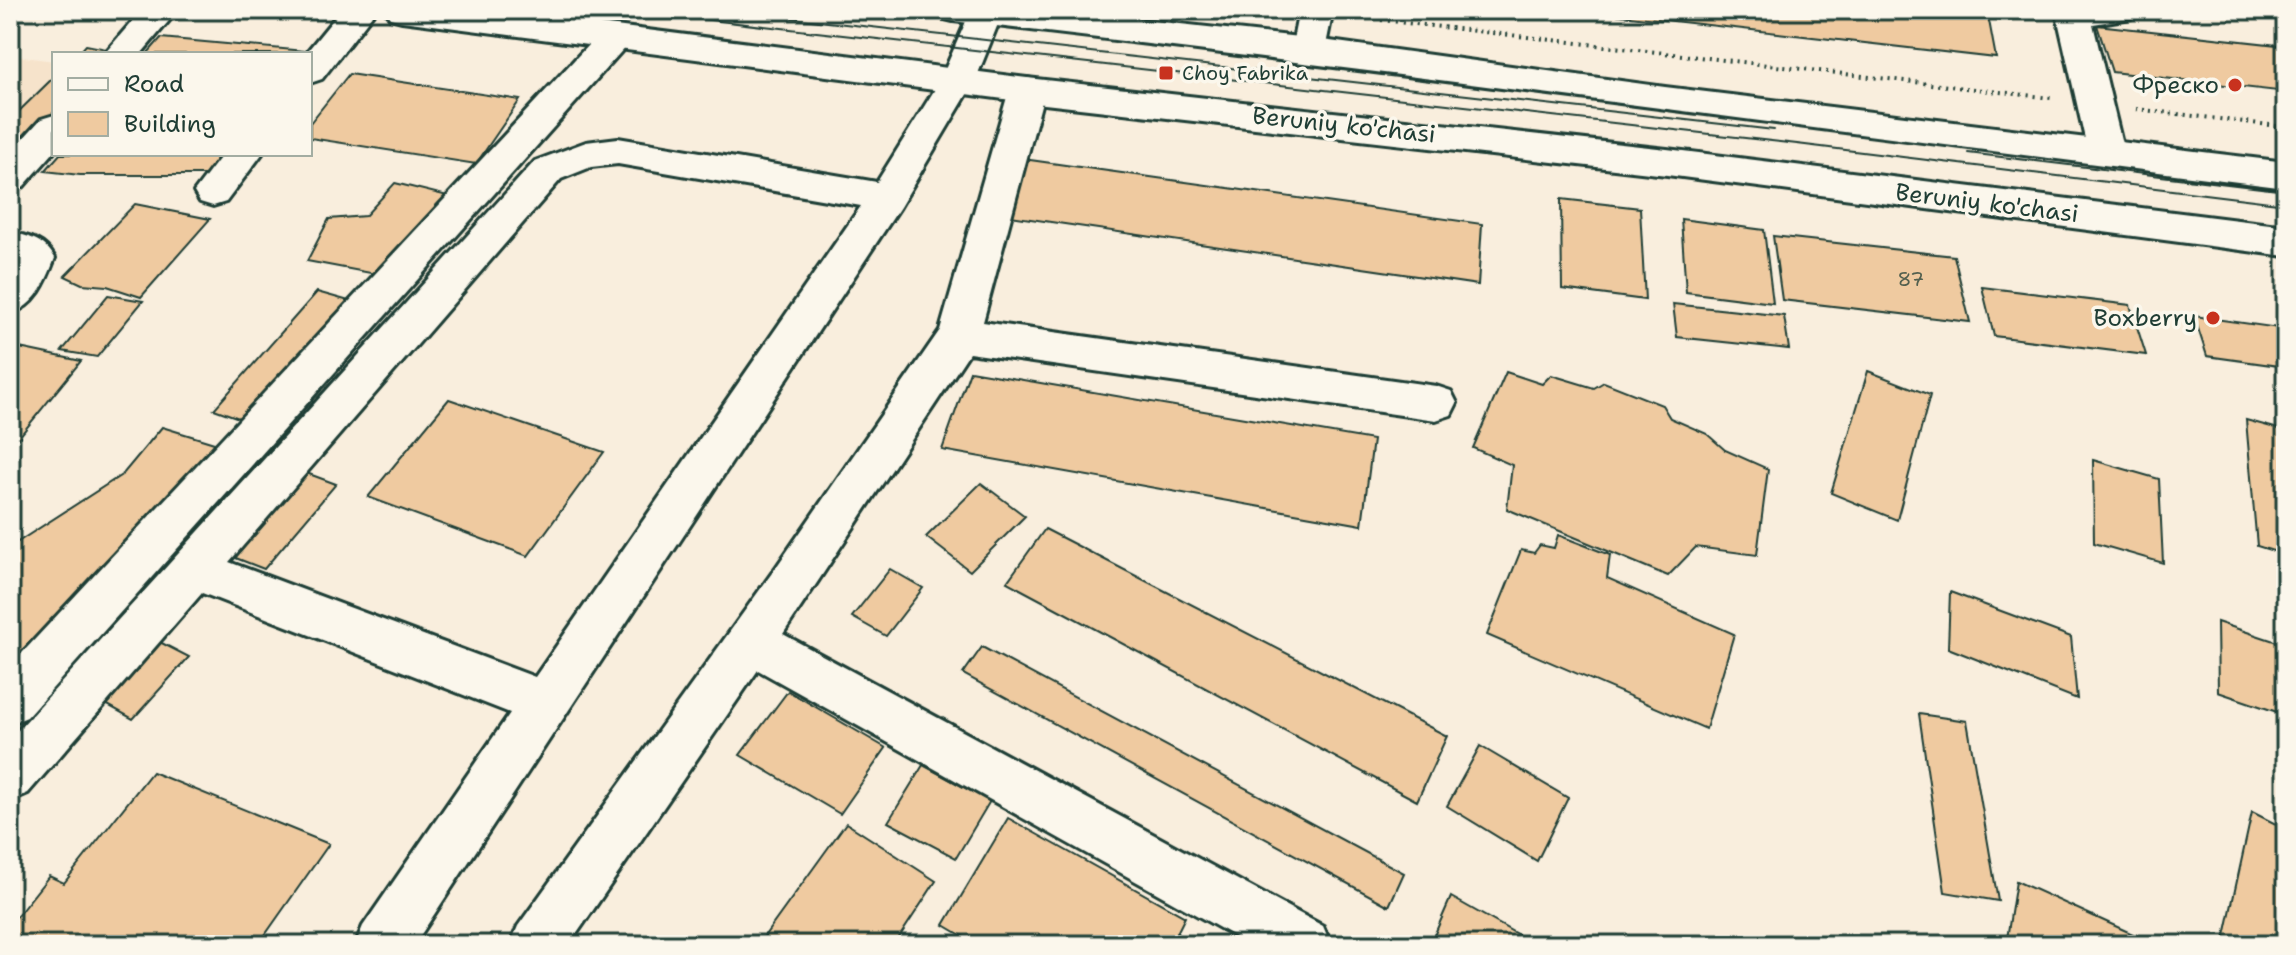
<svg xmlns="http://www.w3.org/2000/svg" width="2296" height="955" viewBox="0 0 2296 955" font-family="'Shantell Sans',sans-serif">
  <style>
    .built { fill: #f6e3cb }
    .building { fill: #efcaa0; stroke: #1f3d34; stroke-width: 2 }
    .lines { fill: none; stroke-linecap: round; stroke-linejoin: round }
    .minor-casing { stroke: #1f3d34; stroke-width: 6 }
    .major-casing { stroke: #1f3d34; stroke-width: 6 }
    .path { stroke: #1f3d34; stroke-width: 4; stroke-dasharray: 2 5; stroke-linecap: butt }
    .minor { fill: #fbf7ec; fill-rule: evenodd }
    .major { fill: #fbf7ec; fill-rule: evenodd }
    .tram { stroke: #1f3d34; stroke-width: 2 }
    .poi-dot { fill: #c8321e; stroke: #fbf7ec; stroke-width: 3 }
    .labels { text-anchor: middle; stroke-width: 7; stroke-linejoin: round; paint-order: stroke }
    .far-poi-label { font-size: 20px; fill: #1f3d34; stroke: #fbf7ec; text-anchor: start }
    .number-label { font-size: 20px; fill: #53604f }
    .poi-label { font-size: 24px; fill: #1f3d34; stroke: #fbf7ec; text-anchor: end }
    .street-label { font-size: 24px; fill: #1f3d34; stroke: #fbf7ec }
  </style>
  <rect width="100%" height="100%" fill="#f9eedd"/>
  <filter id="ink" filterUnits="userSpaceOnUse"><feTurbulence type="fractalNoise" baseFrequency=".0125" numOctaves="2"/><feDisplacementMap in="SourceGraphic" scale="16" xChannelSelector="R" yChannelSelector="G"/><feConvolveMatrix kernelMatrix="1 2 1 2 8 2 1 2 1" color-interpolation-filters="sRGB"/></filter>
  <g filter="url(#ink)">
    <path class="built" d="M10,55L54,61V114L10,159Z"/>
    <g class="building">
      <path d="M1577,10H1987L1996,58Z"/>
      <path d="M2097,25L2286,46V92L2112,72Z"/>
      <path d="M161,38L316,52L310,59V54H147Z"/>
      <path d="M86,45L117,51L114,54H78Z"/>
      <path d="M349,74L520,100L476,164L310,138V123Z"/>
      <path d="M54,77V114L10,158V120Z"/>
      <path d="M60,154H232L215,175H80L45,171Z"/>
      <path d="M1023,159L1482,224L1478,285L1004,215Z"/>
      <path d="M395,183L448,196L381,275L307,261L329,219L365,216Z"/>
      <path d="M1561,199L1640,208L1645,300L1562,289Z"/>
      <path d="M135,204L210,219L141,297L107,286L82,284L65,276Z"/>
      <path d="M1681,219L1764,230L1773,303L1686,292Z"/>
      <path d="M1773,236L1954,256L1970,322L1782,300Z"/>
      <path d="M1982,287L2130,305L2146,355L1994,336Z"/>
      <path d="M317,292L349,301L330,320L250,422L214,409Z"/>
      <path d="M108,295L143,301L97,357L62,351Z"/>
      <path d="M1673,304L1784,316L1789,349L1677,337Z"/>
      <path d="M2194,316L2286,329V367L2207,356Z"/>
      <path d="M10,346L81,361L11,447H10Z"/>
      <path d="M970,371L1373,440L1362,525L942,450Z"/>
      <path d="M1868,371L1930,395L1897,520L1831,493Z"/>
      <path d="M1506,372L1542,384L1551,375L1594,388L1604,382L1662,405L1670,418L1707,434L1725,450L1768,469L1757,555L1696,547L1668,576L1507,509L1512,465L1473,448Z"/>
      <path d="M449,399L604,452L528,556L368,497Z"/>
      <path d="M2246,420L2286,431V555L2257,546Z"/>
      <path d="M162,427L224,446L10,670V547L123,474Z"/>
      <path d="M2093,460L2159,479L2163,563L2094,543Z"/>
      <path d="M301,471L336,484L264,569L228,555Z"/>
      <path d="M981,483L1025,516L970,571L926,537Z"/>
      <path d="M1045,529L1447,736L1417,801L1007,582Z"/>
      <path d="M1558,535L1610,555L1607,578L1734,634L1706,729L1487,635L1521,550L1534,553L1540,545L1554,548Z"/>
      <path d="M890,569L923,588L886,636L852,617Z"/>
      <path d="M1950,592L2071,637L2077,699L1948,648Z"/>
      <path d="M2217,622L2286,645V715L2218,692Z"/>
      <path d="M150,637L189,657L133,719L93,697Z"/>
      <path d="M982,647L1404,873L1389,906L963,674Z"/>
      <path d="M788,691L886,748L840,814L740,755Z"/>
      <path d="M1919,714L1967,721L1998,901L1945,892Z"/>
      <path d="M1480,746L1568,798L1537,861L1447,806Z"/>
      <path d="M923,765L990,801L956,858L888,822Z"/>
      <path d="M152,772L329,844L258,945H99L83,938L77,945H10V925L49,876L64,883Z"/>
      <path d="M2252,812L2286,829V945H2223Z"/>
      <path d="M1008,818L1185,917L1171,945H978L944,925Z"/>
      <path d="M846,823L936,881L894,945H758Z"/>
      <path d="M2016,881L2157,945H2006Z"/>
      <path d="M1451,897L1536,945H1430Z"/>
    </g>
    <g class="lines">
      <defs>
        <g id="minor">
          <path d="M142,10H178L141,54H104Z"/>
          <path d="M341,10H376L322,79L310,83V54H305Z"/>
          <path d="M971,10H999L1002,14L975,81L900,207L414,945H355L363,926L510,713L202,593L28,793L10,801V739L535,161L586,142L618,138L877,182L940,81ZM618,164L861,206L535,677L229,562L561,179L591,167Z"/>
          <path d="M1299,10H1333L1325,50L1320,58L1308,62L1296,58L1291,50Z"/>
          <path d="M2061,10H2136L2131,18L2093,24L2124,152L2119,161L2106,165L2093,161L2088,152L2057,16Z"/>
          <path d="M615,26L627,29L632,37L627,45L27,717L10,724V666L603,29Z"/>
          <path d="M1027,78L1040,81L1045,90L983,322L1436,386L1451,391L1457,403L1451,415L1436,420L969,353L783,634L1323,926L1331,945H1250L758,670L569,945H510L518,926L777,566L940,330L1009,90L1014,81Z"/>
          <path d="M54,115V152L23,187L10,190V153L41,119Z"/>
          <path d="M223,154H262L226,202L213,206L200,202L194,192Z"/>
          <path d="M10,232C29,236 45,240 55,258C46,282 36,306 10,314V272L14,263L10,262Z"/>
        </g>
        <g id="major">
          <path d="M385,10H489L1027,78L1667,149L2286,226V256L1667,175L1027,102L402,21L390,18Z"/>
          <path d="M936,10H1052L1308,38L1665,87L2286,162V188C1842,133 1398,72 953,21L941,18Z"/>
        </g>
      </defs>
      <use href="#minor" class="minor-casing"/>
      <use href="#major" class="major-casing"/>
      <g class="path">
        <path d="M1381,20L2051,98"/>
        <path d="M2136,109L2286,127"/>
      </g>
      <use href="#minor" class="minor"/>
      <use href="#major" class="major"/>
      <g class="tram">
        <path d="M623,10L1797,144L2286,204"/>
        <path d="M740,12L1774,130"/>
        <path d="M1968,153L2286,191"/>
      </g>
    </g>
  </g>
  <g class="poi-dot">
    <rect x="1158" y="65" width="16" height="16" rx="4"/>
    <circle cx="2235" cy="85" r="8"/>
    <circle cx="2213" cy="318" r="8"/>
  </g>
  <g class="labels">
    <g class="far-poi-label">
      <text x="1182" y="80">Choy Fabrika</text>
    </g>
    <g class="number-label">
      <text x="1911" y="286">87</text>
    </g>
    <g class="poi-label">
      <text x="2219" y="93">Фреско</text>
      <text x="2197" y="326">Boxberry</text>
    </g>
    <g class="street-label">
      <text transform="translate(1344 125) rotate(6)" y="8">Beruniy ko'chasi</text>
      <text transform="translate(1987 203) rotate(7)" y="8">Beruniy ko'chasi</text>
    </g>
  </g>
  <rect width="2296" height="955" fill="none" stroke="#fbf7ec" stroke-width="40"/>
  <rect x="20" y="20" width="2256" height="915" fill="none" stroke="#1f3d34" stroke-width="3" filter="url(#ink)"/>
  <rect x="52" y="52" width="260" height="104" fill="#fbf7ec" stroke="#a3ada2" stroke-width="2"/>
  <rect x="68" y="78" width="40" height="12" fill="#fbf7ec" stroke="#a3ada2" stroke-width="2"/>
  <text x="124" y="92" font-size="24" fill="#1f3d34">Road</text>
  <rect x="68" y="112" width="40" height="24" fill="#efcaa0" stroke="#a3ada2" stroke-width="2"/>
  <text x="124" y="132" font-size="24" fill="#1f3d34">Building</text>
</svg>
